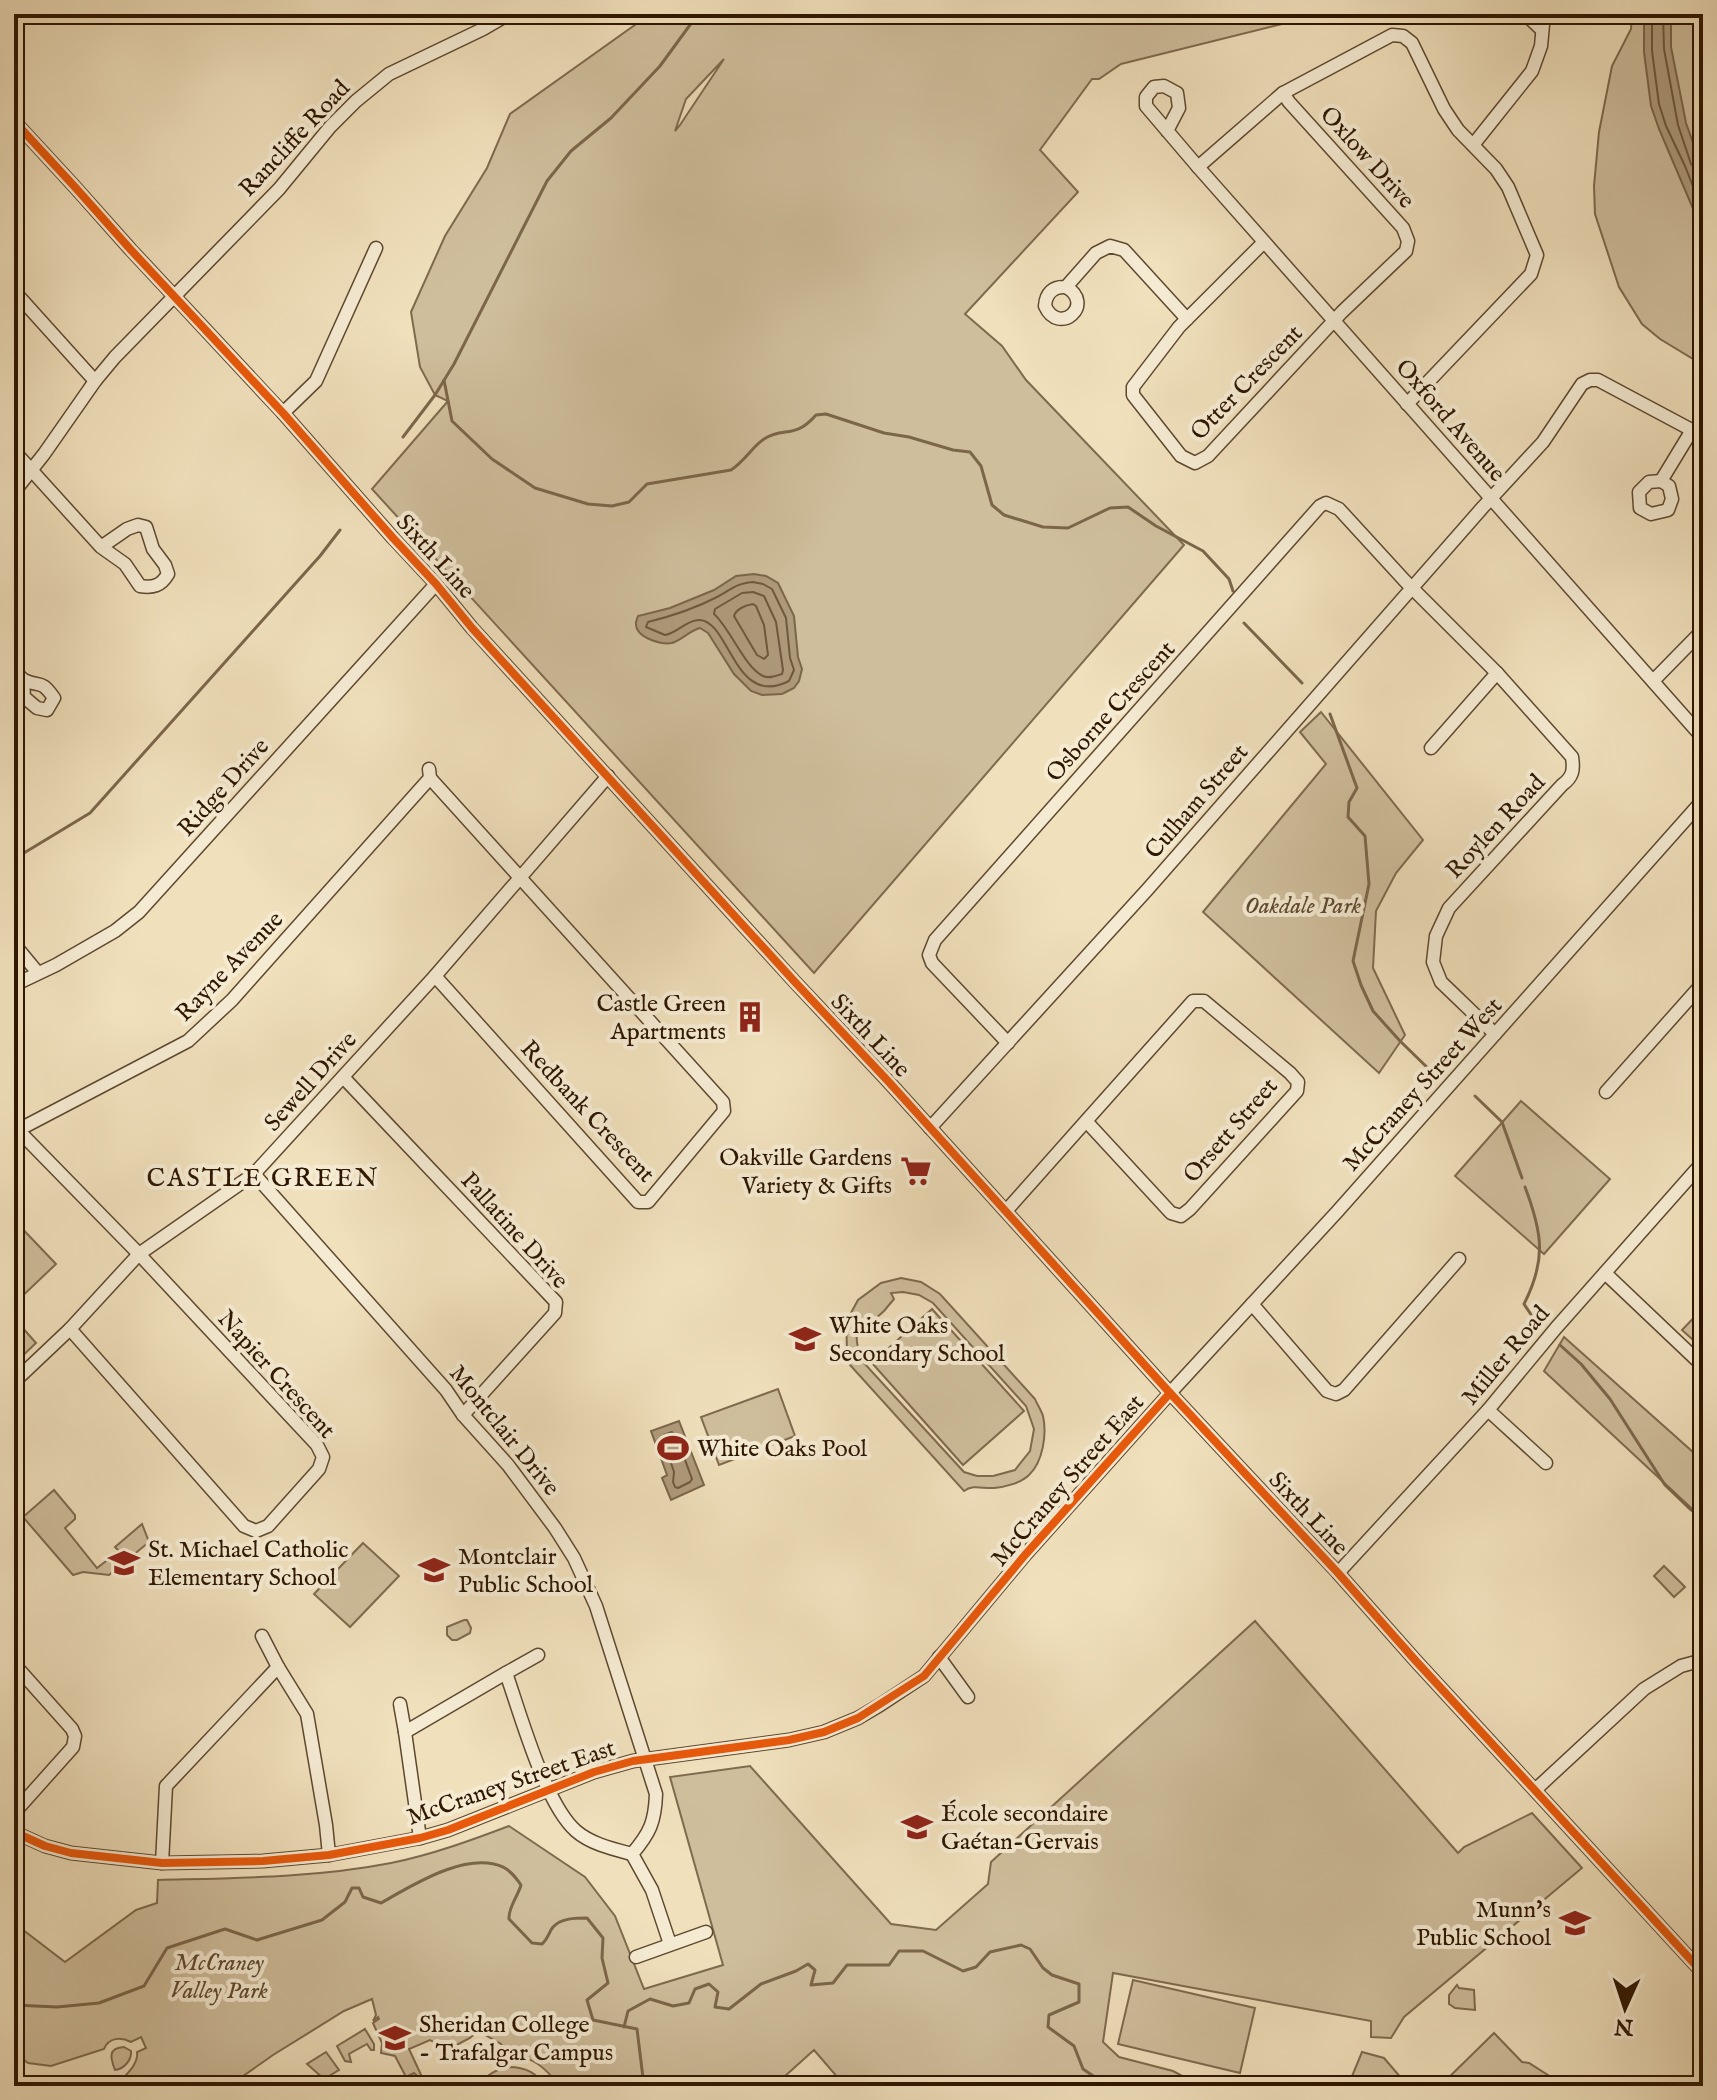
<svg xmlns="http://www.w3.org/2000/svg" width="1717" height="2100" viewBox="0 0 1717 2100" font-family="'IM FELL English',serif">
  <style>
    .green { fill: #cfbe9c; stroke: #7e6a4e; stroke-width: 2; fill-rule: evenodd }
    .water { fill: #ae9b7c; stroke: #7b664a; stroke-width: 2 }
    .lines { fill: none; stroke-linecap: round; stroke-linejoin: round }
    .shore { stroke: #6e583e; stroke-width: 2 }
    .stream { stroke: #7b664a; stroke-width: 3 }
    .minor-casing { stroke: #5e482f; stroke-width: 15 }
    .minor { stroke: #f5ebd3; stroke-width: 12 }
    .cycleway-casing { stroke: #f5ebd3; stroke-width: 13 }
    .cycleway { stroke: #e8590c; stroke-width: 8 }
    .labels { text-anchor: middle; stroke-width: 8; stroke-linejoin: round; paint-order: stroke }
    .street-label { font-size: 24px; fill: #2e1600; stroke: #f5ebd3 }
    .park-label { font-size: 24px; font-style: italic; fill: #5e482f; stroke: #f5ebd3 }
    .poi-label { font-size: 24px; fill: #2e1600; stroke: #f5ebd3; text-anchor: start }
    .neighbourhood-label { font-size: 26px; letter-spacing: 2px; fill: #2e1600; stroke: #f5ebd3 }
  </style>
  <rect width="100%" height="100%" fill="#f0e0bc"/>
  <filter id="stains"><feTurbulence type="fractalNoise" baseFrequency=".0025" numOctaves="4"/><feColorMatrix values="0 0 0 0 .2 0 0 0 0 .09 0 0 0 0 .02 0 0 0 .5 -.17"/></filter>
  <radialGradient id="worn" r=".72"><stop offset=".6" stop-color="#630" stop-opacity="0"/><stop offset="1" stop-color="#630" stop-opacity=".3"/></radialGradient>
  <g class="green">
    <path d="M646,14H1322L1121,64L1099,79H1092L1040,150L1078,192L965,314L1002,346L1026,380L1184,545L814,973L372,489L448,401L435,395L420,367L411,312L445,236L487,168L510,114L646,17ZM724,59L680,125L675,131L686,99Z"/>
    <path d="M1632,14H1644L1645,31L1655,14H1703V365L1660,339L1642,324L1619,287L1595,214L1594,186L1599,132L1612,66L1631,29Z"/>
    <path d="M1321,712L1423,840L1396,873L1376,911L1373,968L1405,1035L1379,1073L1203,912L1326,764L1300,732Z"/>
    <path d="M1521,1101L1610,1179L1544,1254L1455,1176Z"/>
    <path d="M14,1220L56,1264L14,1304Z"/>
    <path d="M901,1278L921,1282L940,1294L1035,1399C1037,1404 1041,1410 1043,1416C1047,1434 1043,1462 1029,1475C1021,1483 1005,1487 994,1488C983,1489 973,1484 964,1491L841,1355L847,1349L846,1322L858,1300L881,1283ZM903,1292L919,1295L933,1303L1026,1406L1034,1429L1030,1451L1015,1470L993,1476H977L964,1472L863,1362C857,1347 854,1337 860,1322L866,1327L884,1311L894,1299L891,1293Z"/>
    <path d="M1703,1308V1349L1682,1330Z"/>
    <path d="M932,1309L1024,1411L963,1465L872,1363Z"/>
    <path d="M14,1318L36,1343L16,1362L14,1360Z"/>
    <path d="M1564,1337L1703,1461V1519L1544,1371Z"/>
    <path d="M778,1389L795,1436L719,1465L701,1417Z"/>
    <path d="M54,1490L75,1515V1519L65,1528L97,1568L119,1551L115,1547L142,1524L149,1542L109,1575L83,1572L73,1575L23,1517Z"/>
    <path d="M363,1543L399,1576L350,1627L314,1594Z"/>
    <path d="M1664,1566L1685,1587L1674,1597L1654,1576Z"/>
    <path d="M464,1620H467L471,1628L470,1633L457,1640H452L447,1635V1627Z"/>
    <path d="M1255,1621L1458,1853L1464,1847L1532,1813L1582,1868L1404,2017L1391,2038L1371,2037V2021L1113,1973L1103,2042L1119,2057L1173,2071L1201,2086H845L814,2050L774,2086H559C547,2069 532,2055 510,2056L501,2044L478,2031L470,2038L447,2050L430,2040L409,2049L422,2077C435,2076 456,2079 466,2086H428L414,2073L406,2077L395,2056L381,2053L382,2043L373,2023L379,2019L378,2017L373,2021L376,2015L372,1999L344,2011L273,2055L229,2086H116C124,2076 139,2065 137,2052L146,2048L141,2037L131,2042C121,2037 109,2037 104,2049L51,2066L28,2063L14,2052V1923L65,1962L136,1910L157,1903L158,1880C236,1878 314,1878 391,1863C431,1855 472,1840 509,1826L585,1877L615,1916L644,1989L723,1965L670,1777L750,1766L891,1924L936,1930L988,1884L991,1862Z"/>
    <path d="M1133,1980L1255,2008L1240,2073L1118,2044Z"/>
    <path d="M1457,1985L1459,1988L1474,1990L1475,2010L1455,2008L1449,2004V1995Z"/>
    <path d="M365,2029L374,2044V2050H371L367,2044L349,2054L351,2062L345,2061L337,2046Z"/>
    <path d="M1494,2033L1522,2062L1529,2063L1565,2086H1440Z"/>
    <path d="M124,2047L131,2051C132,2060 124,2069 115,2070C110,2057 108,2048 124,2047Z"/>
    <path d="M326,2052L339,2070L324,2079L307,2064Z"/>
    <path d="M1362,2052L1384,2058L1408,2086H1348Z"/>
    <path d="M509,2067C526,2067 536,2073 546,2086H527L522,2078L513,2082L515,2086H479C486,2075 496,2069 509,2067Z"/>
  </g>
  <g class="water">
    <path d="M1644,14H1671V47L1686,123L1703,171V228L1694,211L1659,129L1651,106L1644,52Z"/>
    <path d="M754,574L766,576L778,583L794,616L798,657L802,669L799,681L794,688L782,694L762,695L751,691L734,674L708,633L700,628C689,631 682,640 672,643C662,645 642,639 637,629C635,624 636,621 638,616L670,608L714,590L736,576Z"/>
    <path d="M679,1421L704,1485L671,1500L662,1478L667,1475L651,1431Z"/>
  </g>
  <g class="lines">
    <g class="shore">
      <path d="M1652,14V51L1659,104L1666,126L1685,166L1703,212"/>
      <path d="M1663,14L1664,49L1678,125L1691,164L1696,169L1703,170"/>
      <path d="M753,582L763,584L772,589L786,618L790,658L794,670L789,681C734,709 730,620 699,620C686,620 678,633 665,635L646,627L648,622C672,616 696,608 717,597C733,589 734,584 753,582Z"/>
      <path d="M753,592L764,596L776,622L783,670L782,674C776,676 769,679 763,676C745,668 730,628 714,614L715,609L742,593Z"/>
      <path d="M753,604L756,606L764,625L768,655L764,659L757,655L734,616C736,609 746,605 753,604Z"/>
      <path d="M672,1432L676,1435L692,1479L690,1482L678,1488L675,1487L673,1482L674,1472L663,1439L664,1435Z"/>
    </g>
    <g class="stream">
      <path d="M444,380L452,421L492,459L535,488L588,504L612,506L629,502L647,484L731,470C745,461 752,447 764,439C785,426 794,440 816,415L826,414L884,433L909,437L953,450L970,452L981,466L992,505L1004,515L1043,527L1068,528L1110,508L1128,507L1156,526L1203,551L1229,579L1233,591"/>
      <path d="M403,437L435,395L454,364L547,181L571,151L611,118L660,66L698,14"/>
      <path d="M1244,623L1302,683"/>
      <path d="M1330,714L1357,788L1349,802L1348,817L1365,836L1369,884L1353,961L1361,985L1373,1011L1400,1041L1434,1074"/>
      <path d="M14,859L90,813L320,556L340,530"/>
      <path d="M1475,1096L1502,1122L1522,1178"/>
      <path d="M1525,1187C1542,1232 1547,1259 1524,1304L1534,1319"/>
      <path d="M1560,1345L1581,1364L1610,1399L1665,1485L1690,1509L1703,1518"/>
      <path d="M14,2005L57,2007L99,2003L144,1986L167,1948L225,1929L257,1940L322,1920L345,1902L352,1888H359L363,1897L381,1903C413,1885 466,1851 503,1867C511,1871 516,1878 521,1885C518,1896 508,1908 509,1919L532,1943L542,1944C548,1939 549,1932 553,1927C561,1918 576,1918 587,1918L603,1938L602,1958L608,1983L587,2000L593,2020L637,2029L644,2086"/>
      <path d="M624,2027L628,2011L650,1999L673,2006L689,2003L695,1989L709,1984L718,1992L715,2007L729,2009L761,1984L796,1971L808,1964L815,1970L811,1985L833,1983L847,1965H889L899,1951H923L963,1971L976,1967L990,1952L1021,1945L1030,1949L1043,1968L1052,1975L1079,1984V2002L1049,2015L1048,2027L1074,2046L1083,2069L1099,2080L1103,2086"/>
    </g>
    <defs>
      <g id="minor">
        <path d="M1525,14L1542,30"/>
        <path d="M14,121L74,186L131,250L283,413L393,538L436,584L472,628L794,981L887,1080L1170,1393L1338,1573L1415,1660L1703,1973"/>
        <path d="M1167,131L1179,108L1177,93L1164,86L1154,87L1146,97V106L1198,167L1703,738"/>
        <path d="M1473,145L1532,71L1541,46L1544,14"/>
        <path d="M1198,167L1283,93L1392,35L1403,36L1412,43L1444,109L1458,130L1496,169L1508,187L1537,255L1531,274L1407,404"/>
        <path d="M1264,242L1179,327L1133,387V395L1181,456L1195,463L1208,456L1342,312L1406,251L1408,241L1403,228L1289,102L1283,93"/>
        <path d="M1066,287C1096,304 1059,337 1045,306C1046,293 1053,286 1066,287L1096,253L1110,246L1124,250L1187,319"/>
        <path d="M14,291L95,381"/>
        <path d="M283,413L316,381L376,248"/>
        <path d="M14,451L101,547L125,564L140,586C153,588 161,586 168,574L165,565L153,549L146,527L138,525L127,529L101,547"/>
        <path d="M1661,481L1669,486L1672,499L1668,510L1651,514L1640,508L1639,492L1649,482Z"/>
        <path d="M1661,481L1692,430"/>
        <path d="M14,492L44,454L95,381L115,357L279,189L330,127L356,101L389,74L483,29L509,14"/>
        <path d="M14,670C16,672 22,679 24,680C40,688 40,678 54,698L47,710L37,708L24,697L23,680"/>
        <path d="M1653,681L1703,630"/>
        <path d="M1431,748L1497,673"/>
        <path d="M430,778L723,1102L724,1111L648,1202H638L435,976"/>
        <path d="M14,944L38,973"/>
        <path d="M14,985L56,965L115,931L139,912L436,584"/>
        <path d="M1008,1043L932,963L929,955L935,940L1320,506L1326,503L1339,509L1405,581L1497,673L1572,757C1574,770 1573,777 1562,785L1449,908L1436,936L1433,962L1441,982L1495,1034"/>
        <path d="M343,1077L556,1302L555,1313L463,1415"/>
        <path d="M1606,1092L1703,983"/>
        <path d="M14,1126L139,1254L317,1445L323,1457L319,1469L268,1526L256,1531L244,1526L70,1329"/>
        <path d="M930,1128L1147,890L1483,507L1543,442L1582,384L1590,380H1598L1703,436"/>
        <path d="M18,1130L188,1041L232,1000L430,778L429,769"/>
        <path d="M254,1174L446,1390L463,1415L508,1465L555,1528L574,1558L596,1606L656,1794C655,1822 650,1833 632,1854L652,1890L670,1944"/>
        <path d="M1006,1211L1086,1121L1171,1213L1181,1216L1190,1209L1297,1091L1298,1082L1290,1073L1204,1001H1193L1086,1121"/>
        <path d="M1605,1273L1703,1366"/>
        <path d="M1252,1304L1327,1391L1336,1394L1344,1390L1459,1259"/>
        <path d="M14,1382L70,1329L139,1254L254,1174L435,976L608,776"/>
        <path d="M1488,1410L1546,1463"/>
        <path d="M1338,1573L1488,1410L1556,1328L1703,1162"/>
        <path d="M262,1636L278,1667"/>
        <path d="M939,1657L968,1697"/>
        <path d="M14,1664L72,1729L75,1736L73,1747L14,1813"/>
        <path d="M506,1673L538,1655"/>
        <path d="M400,1704L405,1732"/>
        <path d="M1535,1790L1644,1689L1681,1666L1703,1660"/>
        <path d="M14,1832L45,1846L71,1853L162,1863L263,1861L329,1855L420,1838L448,1830L594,1772L633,1761L789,1740L824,1732L858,1718L880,1705L924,1676L1025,1555L1170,1393L1336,1213L1703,800"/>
        <path d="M420,1838L405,1732L506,1673C520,1713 545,1804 576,1831C591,1844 613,1849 632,1854"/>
        <path d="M162,1863L166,1786L278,1667L307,1714L326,1825L329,1855"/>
        <path d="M636,1957L706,1932"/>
      </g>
    </defs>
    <use href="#minor" class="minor-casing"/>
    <use href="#minor" class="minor"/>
    <defs>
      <g id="cycleway">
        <path d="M14,121L74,186L131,250L283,413L393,538L436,584L472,628L794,981L887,1080L1170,1393L1338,1573L1415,1660L1703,1973"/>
        <path d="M14,1832L45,1846L71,1853L162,1863L263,1861L329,1855L420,1838L448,1830L594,1772L633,1761L789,1740L824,1732L858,1718L924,1676L1025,1555L1170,1393"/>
      </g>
    </defs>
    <use href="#cycleway" class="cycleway-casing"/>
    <use href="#cycleway" class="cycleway"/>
  </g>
  <defs>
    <symbol id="building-bare" viewBox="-9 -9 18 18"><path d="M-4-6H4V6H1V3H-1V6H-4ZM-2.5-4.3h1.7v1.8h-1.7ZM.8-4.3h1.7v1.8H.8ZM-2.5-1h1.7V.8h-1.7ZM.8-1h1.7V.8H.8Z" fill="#8f2418" stroke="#f5ebd3" stroke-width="2.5" paint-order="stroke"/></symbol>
    <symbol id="supermarket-bare" viewBox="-9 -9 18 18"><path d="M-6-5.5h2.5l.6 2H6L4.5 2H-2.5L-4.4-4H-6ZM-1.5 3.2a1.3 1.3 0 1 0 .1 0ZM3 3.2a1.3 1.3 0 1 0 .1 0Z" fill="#8f2418" stroke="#f5ebd3" stroke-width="2.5" paint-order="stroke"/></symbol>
    <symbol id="school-bare" viewBox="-9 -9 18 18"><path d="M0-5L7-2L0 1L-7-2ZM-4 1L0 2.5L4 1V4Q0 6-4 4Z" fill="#8f2418" stroke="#f5ebd3" stroke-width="2.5" paint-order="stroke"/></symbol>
    <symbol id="stadium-bare" viewBox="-9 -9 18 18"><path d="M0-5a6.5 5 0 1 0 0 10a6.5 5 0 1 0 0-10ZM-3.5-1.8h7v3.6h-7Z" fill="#8f2418" stroke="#f5ebd3" stroke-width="2.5" paint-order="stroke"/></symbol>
    <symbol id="university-bare" viewBox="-9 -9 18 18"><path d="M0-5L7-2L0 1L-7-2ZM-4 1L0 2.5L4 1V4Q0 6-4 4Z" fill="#8f2418" stroke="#f5ebd3" stroke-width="2.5" paint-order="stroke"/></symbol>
  </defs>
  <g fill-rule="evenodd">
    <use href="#building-bare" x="728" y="995" width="44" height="44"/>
    <use href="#supermarket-bare" x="894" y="1149" width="44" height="44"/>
    <use href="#school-bare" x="783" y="1317" width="44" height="44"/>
    <use href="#stadium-bare" x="651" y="1426" width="44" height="44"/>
    <use href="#school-bare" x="102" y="1541" width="44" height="44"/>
    <use href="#school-bare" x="412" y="1548" width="44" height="44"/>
    <use href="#school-bare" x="895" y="1805" width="44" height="44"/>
    <use href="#school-bare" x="1553" y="1901" width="44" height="44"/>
    <use href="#university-bare" x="373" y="2016" width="44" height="44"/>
  </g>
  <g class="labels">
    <g class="street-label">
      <text transform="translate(294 138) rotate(-47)" y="8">Rancliffe Road</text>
      <text transform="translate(1368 157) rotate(48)" y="8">Oxlow Drive</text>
      <text transform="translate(1246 382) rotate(-46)" y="8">Otter Crescent</text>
      <text transform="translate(1451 420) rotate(49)" y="8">Oxford Avenue</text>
      <text transform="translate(436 556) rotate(48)" y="8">Sixth Line</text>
      <text transform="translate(1110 711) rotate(-48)" y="8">Osborne Crescent</text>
      <text transform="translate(223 787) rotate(-48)" y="8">Ridge Drive</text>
      <text transform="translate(1196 801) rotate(-49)" y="8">Culham Street</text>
      <text transform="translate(1495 826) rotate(-47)" y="8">Roylen Road</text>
      <text transform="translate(229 966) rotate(-46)" y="8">Rayne Avenue</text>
      <text transform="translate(871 1035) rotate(47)" y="8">Sixth Line</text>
      <text transform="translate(310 1081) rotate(-48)" y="8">Sewell Drive</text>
      <text transform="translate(1422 1084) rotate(-48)" y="8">McCraney Street West</text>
      <text transform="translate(588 1111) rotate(47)" y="8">Redbank Crescent</text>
      <text transform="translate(1230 1130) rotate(-49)" y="8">Orsett Street</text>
      <text transform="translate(515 1230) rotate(48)" y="8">Pallatine Drive</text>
      <text transform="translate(1505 1355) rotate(-50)" y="8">Miller Road</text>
      <text transform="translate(277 1374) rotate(48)" y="8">Napier Crescent</text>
      <text transform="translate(505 1430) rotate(51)" y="8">Montclair Drive</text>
      <text transform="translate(1067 1480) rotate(-49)" y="8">McCraney Street East</text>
      <text transform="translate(1309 1513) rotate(47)" y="8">Sixth Line</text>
      <text transform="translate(511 1782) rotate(-19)" y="8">McCraney Street East</text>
    </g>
    <g class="park-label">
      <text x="1303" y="913">Oakdale Park</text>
      <text x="219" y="1970">McCraney<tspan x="219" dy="28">Valley Park</tspan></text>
    </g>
    <g class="poi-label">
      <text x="726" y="1011" text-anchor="end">Castle Green<tspan x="726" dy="28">Apartments</tspan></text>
      <text x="892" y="1165" text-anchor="end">Oakville Gardens<tspan x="892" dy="28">Variety &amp; Gifts</tspan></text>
      <text x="829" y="1333">White Oaks<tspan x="829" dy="28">Secondary School</tspan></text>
      <text x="697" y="1456">White Oaks Pool</text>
      <text x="148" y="1557">St. Michael Catholic<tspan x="148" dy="28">Elementary School</tspan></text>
      <text x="458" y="1564">Montclair<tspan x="458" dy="28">Public School</tspan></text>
      <text x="941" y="1821">École secondaire<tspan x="941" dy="28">Gaétan-Gervais</tspan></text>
      <text x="1551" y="1917" text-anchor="end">Munn's<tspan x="1551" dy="28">Public School</tspan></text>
      <text x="419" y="2032">Sheridan College<tspan x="419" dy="28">- Trafalgar Campus</tspan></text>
    </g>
    <g class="neighbourhood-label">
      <text x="263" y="1186">CASTLE GREEN</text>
    </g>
  </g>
  <rect width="1717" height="2100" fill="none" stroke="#f0e0bc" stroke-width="48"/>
  <rect x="16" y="16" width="1685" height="2068" fill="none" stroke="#2e1600" stroke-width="4"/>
  <rect x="24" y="24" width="1669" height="2052" fill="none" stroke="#2e1600" stroke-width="2"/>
  <g transform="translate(1625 2008) rotate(183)" stroke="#f5ebd3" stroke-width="6" paint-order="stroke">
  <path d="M0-6L14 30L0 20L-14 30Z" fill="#2e1600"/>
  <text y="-12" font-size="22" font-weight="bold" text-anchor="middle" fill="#2e1600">N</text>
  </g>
  <rect width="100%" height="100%" filter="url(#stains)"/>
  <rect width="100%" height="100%" fill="url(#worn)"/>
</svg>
